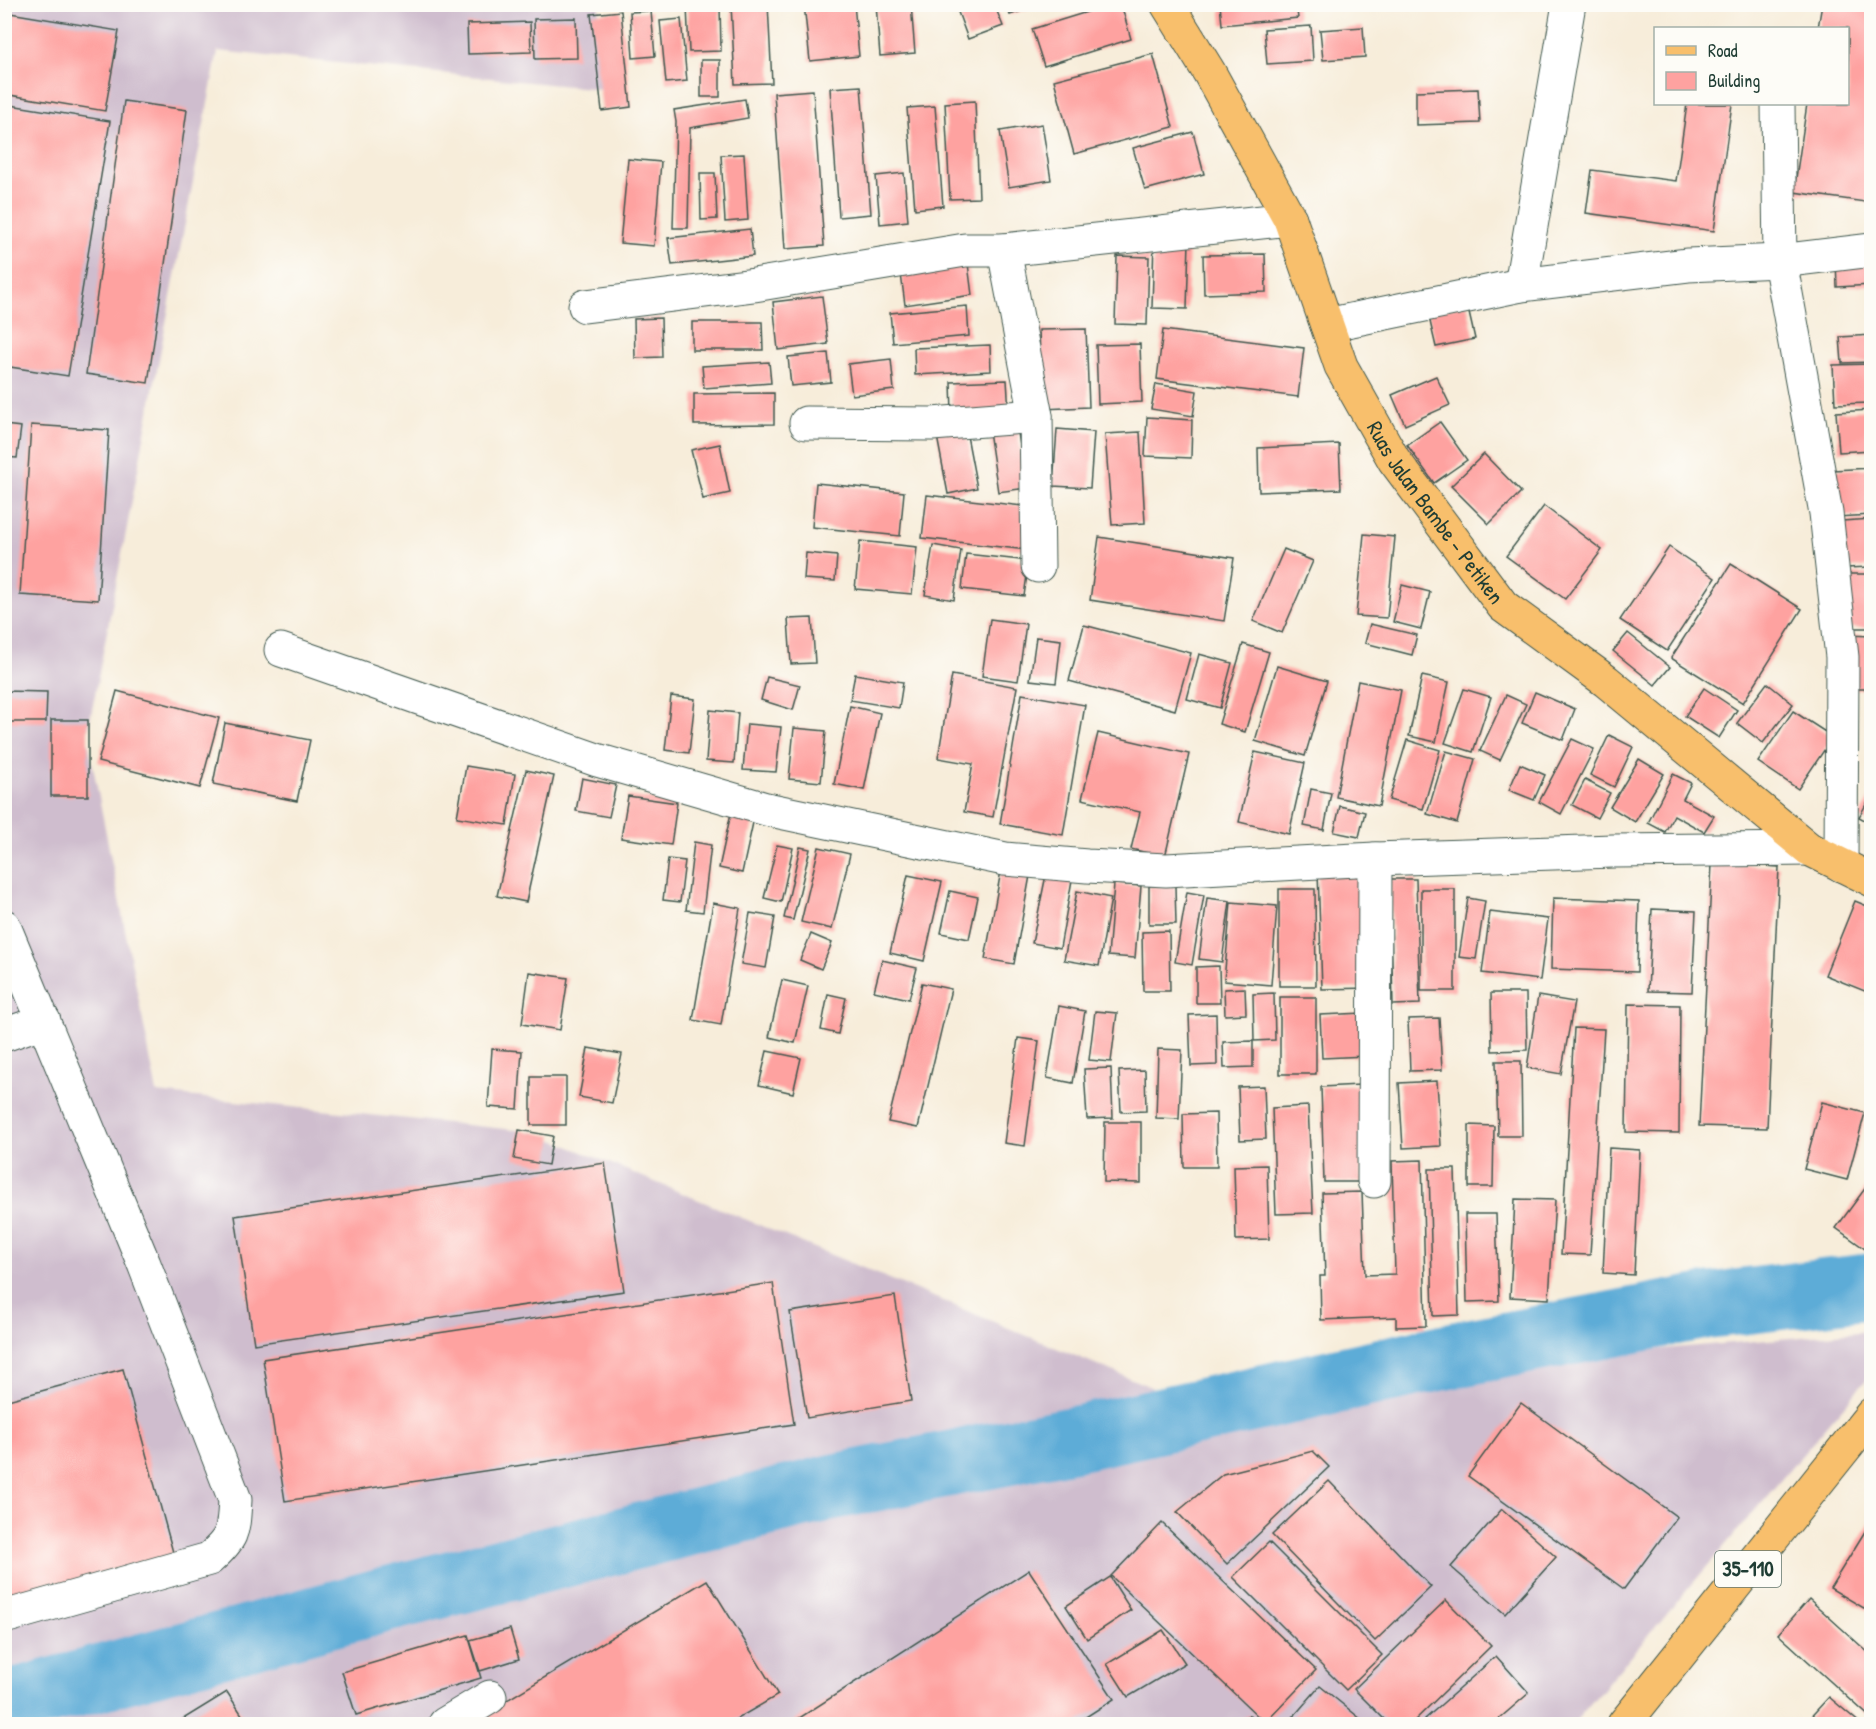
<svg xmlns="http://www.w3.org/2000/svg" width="1876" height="1729" viewBox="0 0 1876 1729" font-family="'Patrick Hand',sans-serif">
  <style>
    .industrial { fill: #cfbdce }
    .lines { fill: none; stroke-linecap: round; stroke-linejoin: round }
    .river { stroke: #5dacd7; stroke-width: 66 }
    .building { fill: #fea2a0 }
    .minor-casing { stroke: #3f574d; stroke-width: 35 }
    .major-casing { stroke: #3f574d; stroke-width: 35 }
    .minor { stroke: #fff; stroke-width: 33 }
    .major { stroke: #f8bf6c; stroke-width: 33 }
    .labels { text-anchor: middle; stroke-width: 6; stroke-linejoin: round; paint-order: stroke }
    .shield { fill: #fdfcf7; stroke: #62766e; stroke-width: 1.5 }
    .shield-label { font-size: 21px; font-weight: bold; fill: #1f3d34 }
    .street-label { font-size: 22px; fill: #1f3d34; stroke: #fdfcf7 }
  </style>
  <rect width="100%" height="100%" fill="#fdfcf7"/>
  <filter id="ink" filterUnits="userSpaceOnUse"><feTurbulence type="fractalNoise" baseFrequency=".0167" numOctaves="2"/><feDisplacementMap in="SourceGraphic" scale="12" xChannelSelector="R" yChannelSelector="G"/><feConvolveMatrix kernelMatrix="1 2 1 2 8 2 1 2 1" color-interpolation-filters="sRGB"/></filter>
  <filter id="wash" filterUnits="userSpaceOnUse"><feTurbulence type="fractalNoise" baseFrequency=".008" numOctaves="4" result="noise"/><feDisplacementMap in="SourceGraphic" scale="24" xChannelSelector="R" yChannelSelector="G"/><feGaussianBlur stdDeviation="1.35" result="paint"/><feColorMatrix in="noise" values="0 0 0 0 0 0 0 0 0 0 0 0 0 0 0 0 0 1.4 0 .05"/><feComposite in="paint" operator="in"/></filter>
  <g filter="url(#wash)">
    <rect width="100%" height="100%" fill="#f7edda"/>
    <path class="industrial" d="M5,5H599L600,89L218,51L87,736L157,1093L534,1132L1163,1392L1871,1331V1374L1573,1724H5Z"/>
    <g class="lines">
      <path class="river" d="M4,1704L384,1600L833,1487L1084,1437L1453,1355L1706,1306L1872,1286"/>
    </g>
    <g id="blocks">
      <g class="building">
        <path d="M731,4H768L772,83L735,84Z"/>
        <path d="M804,4H854L859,56L810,61Z"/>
        <path d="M876,4H911L915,53L880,56Z"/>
        <path d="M955,4H994L1003,26L968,39Z"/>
        <path d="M1006,4H1039V5L1010,15Z"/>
        <path d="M1113,4H1121L1131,39L1044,66L1032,29Z"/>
        <path d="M1220,4H1296L1298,18L1222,25Z"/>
        <path d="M1822,4H1872V203L1794,192L1807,104H1848V28H1818Z"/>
        <path d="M720,5L721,51L689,52L687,6Z"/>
        <path d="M621,11L631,107L602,111L591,14Z"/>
        <path d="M651,11L655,56L633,58L630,12Z"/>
        <path d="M4,12L119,31L105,111L4,94Z"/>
        <path d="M576,18L577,58L535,59L534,19Z"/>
        <path d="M681,19L687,81L666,83L660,21Z"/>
        <path d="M530,22L531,52L468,54L467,24Z"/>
        <path d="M1311,26L1313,61L1267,64L1264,29Z"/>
        <path d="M1363,27L1365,57L1323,60L1320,30Z"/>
        <path d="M1153,54L1173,127L1074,154L1054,80Z"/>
        <rect x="701" y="60" width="19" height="37"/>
        <path d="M861,86L871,214L839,217L830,88Z"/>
        <path d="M1478,89L1480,123L1416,125V91Z"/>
        <path d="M813,90L824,246L785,249L774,93Z"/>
        <path d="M745,99L748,118L690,128L688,228H673L676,122L674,110Z"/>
        <path d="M124,101L187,110L148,383L86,374Z"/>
        <path d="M975,101L979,198L950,199L945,103Z"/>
        <path d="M4,104L110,121L68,376L4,366Z"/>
        <path d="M1687,104H1732L1714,231L1586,213L1592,170L1676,181Z"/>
        <path d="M935,106L943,206L915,209L907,108Z"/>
        <path d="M1042,124L1051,180L1009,187L1000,131Z"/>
        <path d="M1193,132L1204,174L1145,190L1133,148Z"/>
        <path d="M744,154L748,220L725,222L721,155Z"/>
        <path d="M628,159L661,162L654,246L620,243Z"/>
        <path d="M700,173H715L717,219L701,220Z"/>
        <path d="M904,173L908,221L880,224L876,176Z"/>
        <path d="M750,229L753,256L672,265L668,238Z"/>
        <path d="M1154,240L1189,241L1187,309L1152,308Z"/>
        <path d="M1265,254L1266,292L1204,294L1203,255Z"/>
        <path d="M967,256L972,295L905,305L900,266Z"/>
        <path d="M1117,256L1149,257L1147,325L1115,324Z"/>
        <path d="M1872,257V285L1837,287L1836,259Z"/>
        <path d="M822,296L828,344L778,350L773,302Z"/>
        <path d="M1467,304L1475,339L1436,347L1428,313Z"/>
        <path d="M967,306L969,336L893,343L890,313Z"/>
        <path d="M661,318L662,357L635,358L634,319Z"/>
        <path d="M692,322H762L763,350H692Z"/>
        <path d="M1086,329L1089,407L1042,409L1039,330Z"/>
        <path d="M1163,330L1304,348L1298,397L1157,379Z"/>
        <path d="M1872,335V362L1842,363L1840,337Z"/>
        <path d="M1140,344L1142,402L1098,404L1096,345Z"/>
        <path d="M990,345L991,371L915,375L914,348Z"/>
        <path d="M828,353L831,382L791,386L788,357Z"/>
        <path d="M891,359L894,390L852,395L848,364Z"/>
        <path d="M769,362L771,383L704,388L702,366Z"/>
        <path d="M1872,364V403L1835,404L1833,365Z"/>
        <path d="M1436,376L1450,405L1405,425L1392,395Z"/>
        <path d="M1007,380L1009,412L952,414L951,382Z"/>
        <path d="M1156,384L1197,391L1193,416L1151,409Z"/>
        <path d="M774,393V424L694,425V394Z"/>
        <path d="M1872,410V450L1839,452L1836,412Z"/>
        <path d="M1147,417L1192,420L1191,458L1145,456Z"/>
        <path d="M1016,419L1026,488L998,492L988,424Z"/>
        <path d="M1440,422L1467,460L1434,483L1407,445Z"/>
        <path d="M4,425L21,427L17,458L4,457Z"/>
        <path d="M31,425L109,430L98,600L20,595Z"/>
        <path d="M965,425L977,488L948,494L936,431Z"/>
        <path d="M1057,429L1094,432L1090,488L1053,486Z"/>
        <path d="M1140,432L1145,523L1112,525L1105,434Z"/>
        <path d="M720,444L730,493L703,499L691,450Z"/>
        <path d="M1339,444L1341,489L1259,492L1258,448Z"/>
        <path d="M1484,454L1521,492L1489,524L1451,486Z"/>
        <path d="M1872,468V515L1836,517L1833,470Z"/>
        <path d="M816,483L904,492L900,536L812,527Z"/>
        <path d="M927,495L1032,507L1027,550L922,538Z"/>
        <path d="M1544,506L1602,550L1565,599L1506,556Z"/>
        <path d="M1872,519V567L1845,568L1842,521Z"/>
        <path d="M1364,534L1395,537L1387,618L1356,616Z"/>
        <path d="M1099,537L1234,558L1224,621L1090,600Z"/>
        <path d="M860,541L917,547L912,594L855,589Z"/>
        <path d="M933,545L961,550L954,600L925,595Z"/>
        <path d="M1669,547L1715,578L1667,651L1620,620Z"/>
        <path d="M1284,549L1313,561L1282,633L1253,621Z"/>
        <path d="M806,553L837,556L835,581L804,579Z"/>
        <path d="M966,554L1029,561L1024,596L962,589Z"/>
        <path d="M1731,564L1802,609L1743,703L1671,658Z"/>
        <path d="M1845,574H1872V628H1844Z"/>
        <path d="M1402,585L1430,592L1421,629L1393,622Z"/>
        <path d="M812,618L815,663L791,664L788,619Z"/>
        <path d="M990,619L1026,624L1018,681L982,676Z"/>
        <path d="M1370,624L1417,635L1412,655L1365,643Z"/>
        <path d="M1084,625L1191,653L1175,710L1069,681Z"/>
        <path d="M1628,633L1670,667L1655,685L1613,651Z"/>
        <path d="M1848,635L1872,636V689H1847Z"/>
        <path d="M1036,637L1061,640L1056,683L1030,680Z"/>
        <path d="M1243,644L1269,652L1245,732L1219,724Z"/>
        <path d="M1199,654L1232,663L1220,708L1187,699Z"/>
        <path d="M1277,666L1327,681L1305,756L1255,741Z"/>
        <path d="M855,674L903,682L899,708L850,700Z"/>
        <path d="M952,675L1017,687L993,817L964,812L973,764L938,758Z"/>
        <path d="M1422,676L1449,682L1436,742L1409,736Z"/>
        <path d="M767,677L800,685L793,710L761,700Z"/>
        <path d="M1358,681L1401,690L1379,806L1336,797Z"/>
        <path d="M1767,683L1793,704L1763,743L1737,723Z"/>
        <path d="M1704,688L1737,710L1719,738L1685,716Z"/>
        <path d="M1464,689L1491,697L1473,752L1445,743Z"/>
        <path d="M4,691L47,692L46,722H4Z"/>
        <path d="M117,691L219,718L200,788L98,762Z"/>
        <path d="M1535,692L1575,709L1563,740L1522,723Z"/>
        <path d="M1022,694L1085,705L1063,835L1000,824Z"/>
        <path d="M1506,695L1526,704L1500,760L1480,751Z"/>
        <path d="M671,696L695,699L689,753L665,750Z"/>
        <path d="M850,706L880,713L864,790L834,784Z"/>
        <path d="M710,710L738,713L734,763L706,761Z"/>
        <path d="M1793,711L1833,737L1798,789L1758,762Z"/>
        <rect x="51" y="720" width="37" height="76"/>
        <path d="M225,723L310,740L297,801L213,784Z"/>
        <path d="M747,724L781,727L776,772L743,770Z"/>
        <path d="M794,728L826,731L821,782L789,779Z"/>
        <path d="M1098,733L1189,754L1165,857L1131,849L1140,812L1082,799Z"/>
        <path d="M1609,735L1633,747L1614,787L1590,775Z"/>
        <path d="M1572,739L1594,749L1561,814L1539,802Z"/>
        <path d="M1407,740L1440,750L1423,809L1389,800Z"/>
        <path d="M1446,751L1475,759L1457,823L1427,814Z"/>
        <path d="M1255,752L1305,763L1289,834L1239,822Z"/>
        <path d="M1639,759L1664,774L1635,822L1610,807Z"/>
        <path d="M1520,764L1545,775L1534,800L1509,790Z"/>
        <path d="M466,766L515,774L507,825L457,817Z"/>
        <path d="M526,770L554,776L526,902L497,896Z"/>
        <path d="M1673,774L1691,783L1683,799L1714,816L1704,832L1674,815L1665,832L1648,823Z"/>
        <path d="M582,778L616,785L609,817L576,811Z"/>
        <path d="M1585,780L1610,793L1597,818L1572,805Z"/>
        <path d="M1311,789L1331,793L1324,830L1304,826Z"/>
        <path d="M1872,794V824L1859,817Z"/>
        <path d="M628,796L677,803L671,845L621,838Z"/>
        <path d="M1340,806L1365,812L1359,837L1334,832Z"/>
        <path d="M731,813L754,818L742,873L719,868Z"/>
        <path d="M694,842L711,845L703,912L686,910Z"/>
        <path d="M777,845L793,848L781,902L764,898Z"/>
        <path d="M800,847L810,849L793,920L784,918Z"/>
        <path d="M819,847L850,854L832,929L801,922Z"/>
        <path d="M668,859L685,861L680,902L663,900Z"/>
        <path d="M1712,863L1779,867L1767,1128L1699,1126Z"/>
        <path d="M1002,865L1031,870L1014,964L985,959Z"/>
        <path d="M1367,871L1371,988L1322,989L1318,873Z"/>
        <path d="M908,875L942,882L924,961L890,953Z"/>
        <path d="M1046,875L1072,880L1060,948L1032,943Z"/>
        <path d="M1390,879H1416L1420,1004L1393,1005Z"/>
        <path d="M1114,884L1141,886L1135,958L1108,956Z"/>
        <path d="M1149,886H1175L1176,924H1149Z"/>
        <path d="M1279,889H1315L1316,986H1279Z"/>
        <rect x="1421" y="889" width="34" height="102"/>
        <path d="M950,891L978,897L969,939L941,933Z"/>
        <path d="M1077,891L1111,898L1099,966L1064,960Z"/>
        <path d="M1187,892L1204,895L1192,965L1175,962Z"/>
        <path d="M1207,898L1230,901L1222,962L1199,959Z"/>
        <path d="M1468,898L1485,901L1476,959L1459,957Z"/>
        <path d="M1553,898L1639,901L1637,972L1551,969Z"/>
        <path d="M1855,901L1872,908V994L1825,975Z"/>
        <path d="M1231,902L1277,906L1271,985L1224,981Z"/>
        <path d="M713,903L740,908L721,1025L693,1020Z"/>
        <path d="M1652,909L1696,911L1692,992L1648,991Z"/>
        <path d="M1490,912L1548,919L1540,980L1482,973Z"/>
        <path d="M750,913L775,917L766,968L741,964Z"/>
        <path d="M1169,931L1170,991H1143L1142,932Z"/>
        <path d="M811,934L832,943L821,969L800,960Z"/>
        <path d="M882,960L917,968L909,999L874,991Z"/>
        <path d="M1219,966L1220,1003H1196V967Z"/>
        <path d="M529,972L568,978L560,1030L522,1024Z"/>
        <path d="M782,980L808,986L795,1043L769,1037Z"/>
        <path d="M922,983L951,989L918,1128L888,1122Z"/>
        <path d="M1245,988L1246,1014L1225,1015L1224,989Z"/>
        <path d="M1274,993L1275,1040L1254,1041L1253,994Z"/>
        <path d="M1491,993H1526L1527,1050L1492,1051Z"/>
        <path d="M828,994L846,998L838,1034L821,1030Z"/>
        <path d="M1538,996L1574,1002L1561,1074L1527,1068Z"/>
        <rect x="1280" y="997" width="36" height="77"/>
        <path d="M1628,1004L1680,1005L1679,1133L1626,1132Z"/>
        <path d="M1059,1006L1085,1011L1073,1083L1047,1078Z"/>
        <path d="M1095,1011L1117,1013L1111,1062L1089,1060Z"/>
        <path d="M1364,1013L1366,1056L1322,1058L1320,1015Z"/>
        <path d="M1216,1014L1217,1065L1191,1066L1189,1015Z"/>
        <path d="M1439,1018L1442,1070L1410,1071L1408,1019Z"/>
        <path d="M1574,1028L1604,1029L1590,1255L1561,1254Z"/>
        <path d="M1018,1038L1039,1041L1025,1146L1004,1143Z"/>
        <path d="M1253,1041V1067L1224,1068L1223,1042Z"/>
        <path d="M588,1048L622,1054L612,1103L579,1097Z"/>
        <path d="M492,1049L522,1051L518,1109L488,1107Z"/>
        <path d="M1158,1049L1182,1050L1179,1119L1156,1118Z"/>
        <path d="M767,1051L801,1058L793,1093L759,1085Z"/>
        <path d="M1496,1061H1521L1522,1136H1498Z"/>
        <path d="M1111,1068L1113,1118L1087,1119L1084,1069Z"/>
        <path d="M1145,1070L1146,1111L1121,1112L1119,1071Z"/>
        <rect x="531" y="1077" width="35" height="48"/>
        <path d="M1437,1081L1441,1146L1403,1148L1399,1083Z"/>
        <path d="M1360,1085L1362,1182H1324L1321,1087Z"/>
        <path d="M1264,1086L1266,1139L1240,1140L1238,1087Z"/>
        <path d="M1822,1102L1865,1113L1847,1180L1804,1169Z"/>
        <path d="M1308,1106L1313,1213L1276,1214L1272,1108Z"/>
        <path d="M1216,1113L1217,1167H1184L1183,1114Z"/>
        <path d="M1105,1122H1141V1183L1104,1182Z"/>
        <path d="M1469,1125L1494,1126L1493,1187H1469Z"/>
        <path d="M519,1130L553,1136L548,1165L514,1159Z"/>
        <path d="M1609,1148L1640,1150L1634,1275L1603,1273Z"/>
        <path d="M1422,1160L1426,1326L1396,1327V1317L1321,1320L1320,1276H1325L1322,1193L1362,1192L1365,1275L1395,1274L1392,1161Z"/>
        <path d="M605,1163L624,1291L254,1344L235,1216Z"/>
        <path d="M1267,1165L1269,1239L1236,1240L1234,1166Z"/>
        <path d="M1429,1169H1455L1459,1315L1433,1316Z"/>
        <path d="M1872,1179V1254L1836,1228Z"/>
        <path d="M1515,1199L1555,1200L1549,1299L1510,1297Z"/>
        <path d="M1465,1214H1496L1499,1301L1467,1302Z"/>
        <path d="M773,1283L794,1424L285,1501L263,1359Z"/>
        <path d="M895,1296L911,1401L807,1418L790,1312Z"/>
        <path d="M123,1369L174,1556L4,1602V1401Z"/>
        <path d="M1521,1403L1677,1517L1624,1589L1468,1476Z"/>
        <path d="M1313,1451L1329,1467L1227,1564L1177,1512L1223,1474Z"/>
        <path d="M1329,1481L1431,1587L1375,1641L1272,1535Z"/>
        <path d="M1502,1509L1556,1557L1505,1614L1451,1567Z"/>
        <path d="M1872,1520V1613L1830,1588Z"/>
        <path d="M1162,1523L1316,1670L1265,1723L1111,1576Z"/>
        <path d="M1269,1542L1382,1655L1346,1690L1233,1577Z"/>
        <path d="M1029,1570L1114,1699L1075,1724H790Z"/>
        <path d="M1110,1577L1131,1610L1087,1639L1066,1606Z"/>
        <path d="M707,1580L778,1695L728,1724H467Z"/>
        <path d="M1809,1599L1872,1656V1719L1778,1634Z"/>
        <path d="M1446,1600L1491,1646L1411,1724H1389L1354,1689Z"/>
        <path d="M510,1629L519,1659L480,1671L470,1640Z"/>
        <path d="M1163,1630L1185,1663L1128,1697L1107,1664Z"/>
        <path d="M468,1635L481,1678L356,1715L342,1672Z"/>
        <path d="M1496,1656L1529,1693L1493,1724H1430L1425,1719Z"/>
        <path d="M1320,1686L1367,1724H1287Z"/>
        <path d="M227,1692L248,1724H175Z"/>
        <path d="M1829,1697L1861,1724H1804Z"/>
        <path d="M1249,1715L1255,1724H1233Z"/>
      </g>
    </g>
  </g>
  <g filter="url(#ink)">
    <use href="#blocks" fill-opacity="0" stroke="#3f574d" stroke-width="1.5"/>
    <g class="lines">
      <defs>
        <g id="minor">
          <path d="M1778,104L1780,261L1826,513L1842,657L1841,865"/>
          <path d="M1004,250L1036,416L1038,566"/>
          <path d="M1521,285L1569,4"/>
          <path d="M585,306L754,285L965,250H1004L1290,219"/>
          <path d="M1327,325L1521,285L1688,265L1780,261L1872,250"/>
          <path d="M806,423L932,424L1036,416"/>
          <path d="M281,650L597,760L766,809L1005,859L1087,866L1166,870L1375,859L1613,851L1809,849"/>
          <path d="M4,926L144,1264L235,1500C233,1532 234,1537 209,1559L4,1617"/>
          <path d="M4,1035L44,1021"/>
          <path d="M1374,1181L1375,859"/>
          <path d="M445,1724L490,1697"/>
        </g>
        <g id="major">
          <path id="s1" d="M1167,4L1209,72L1290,219L1341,366L1394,460L1503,606L1606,681L1809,849L1872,880"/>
          <path d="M1624,1724L1872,1414"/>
        </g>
      </defs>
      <use href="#minor" class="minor-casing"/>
      <use href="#major" class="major-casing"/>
      <use href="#minor" class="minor"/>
      <use href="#major" class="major"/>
    </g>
  </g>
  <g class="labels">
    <rect class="shield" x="1715" y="1551" width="66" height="36" rx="4.5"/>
    <g class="shield-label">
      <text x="1748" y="1576">35-110</text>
    </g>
    <g class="street-label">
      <text dy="8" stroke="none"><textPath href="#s1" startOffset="578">Ruas Jalan Bambe - Petiken</textPath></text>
    </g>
  </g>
  <rect width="1876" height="1729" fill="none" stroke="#fdfcf7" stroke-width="24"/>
  <rect x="1654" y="27" width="195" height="78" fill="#fdfcf7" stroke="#a4b0a9" stroke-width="1.5"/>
  <rect x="1666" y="46" width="30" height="9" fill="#f8bf6c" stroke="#a4b0a9" stroke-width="1.5"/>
  <text x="1708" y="57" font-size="18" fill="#1f3d34">Road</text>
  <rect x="1666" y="72" width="30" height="18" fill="#fea2a0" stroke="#a4b0a9" stroke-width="1.5"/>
  <text x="1708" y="87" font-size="18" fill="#1f3d34">Building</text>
</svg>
